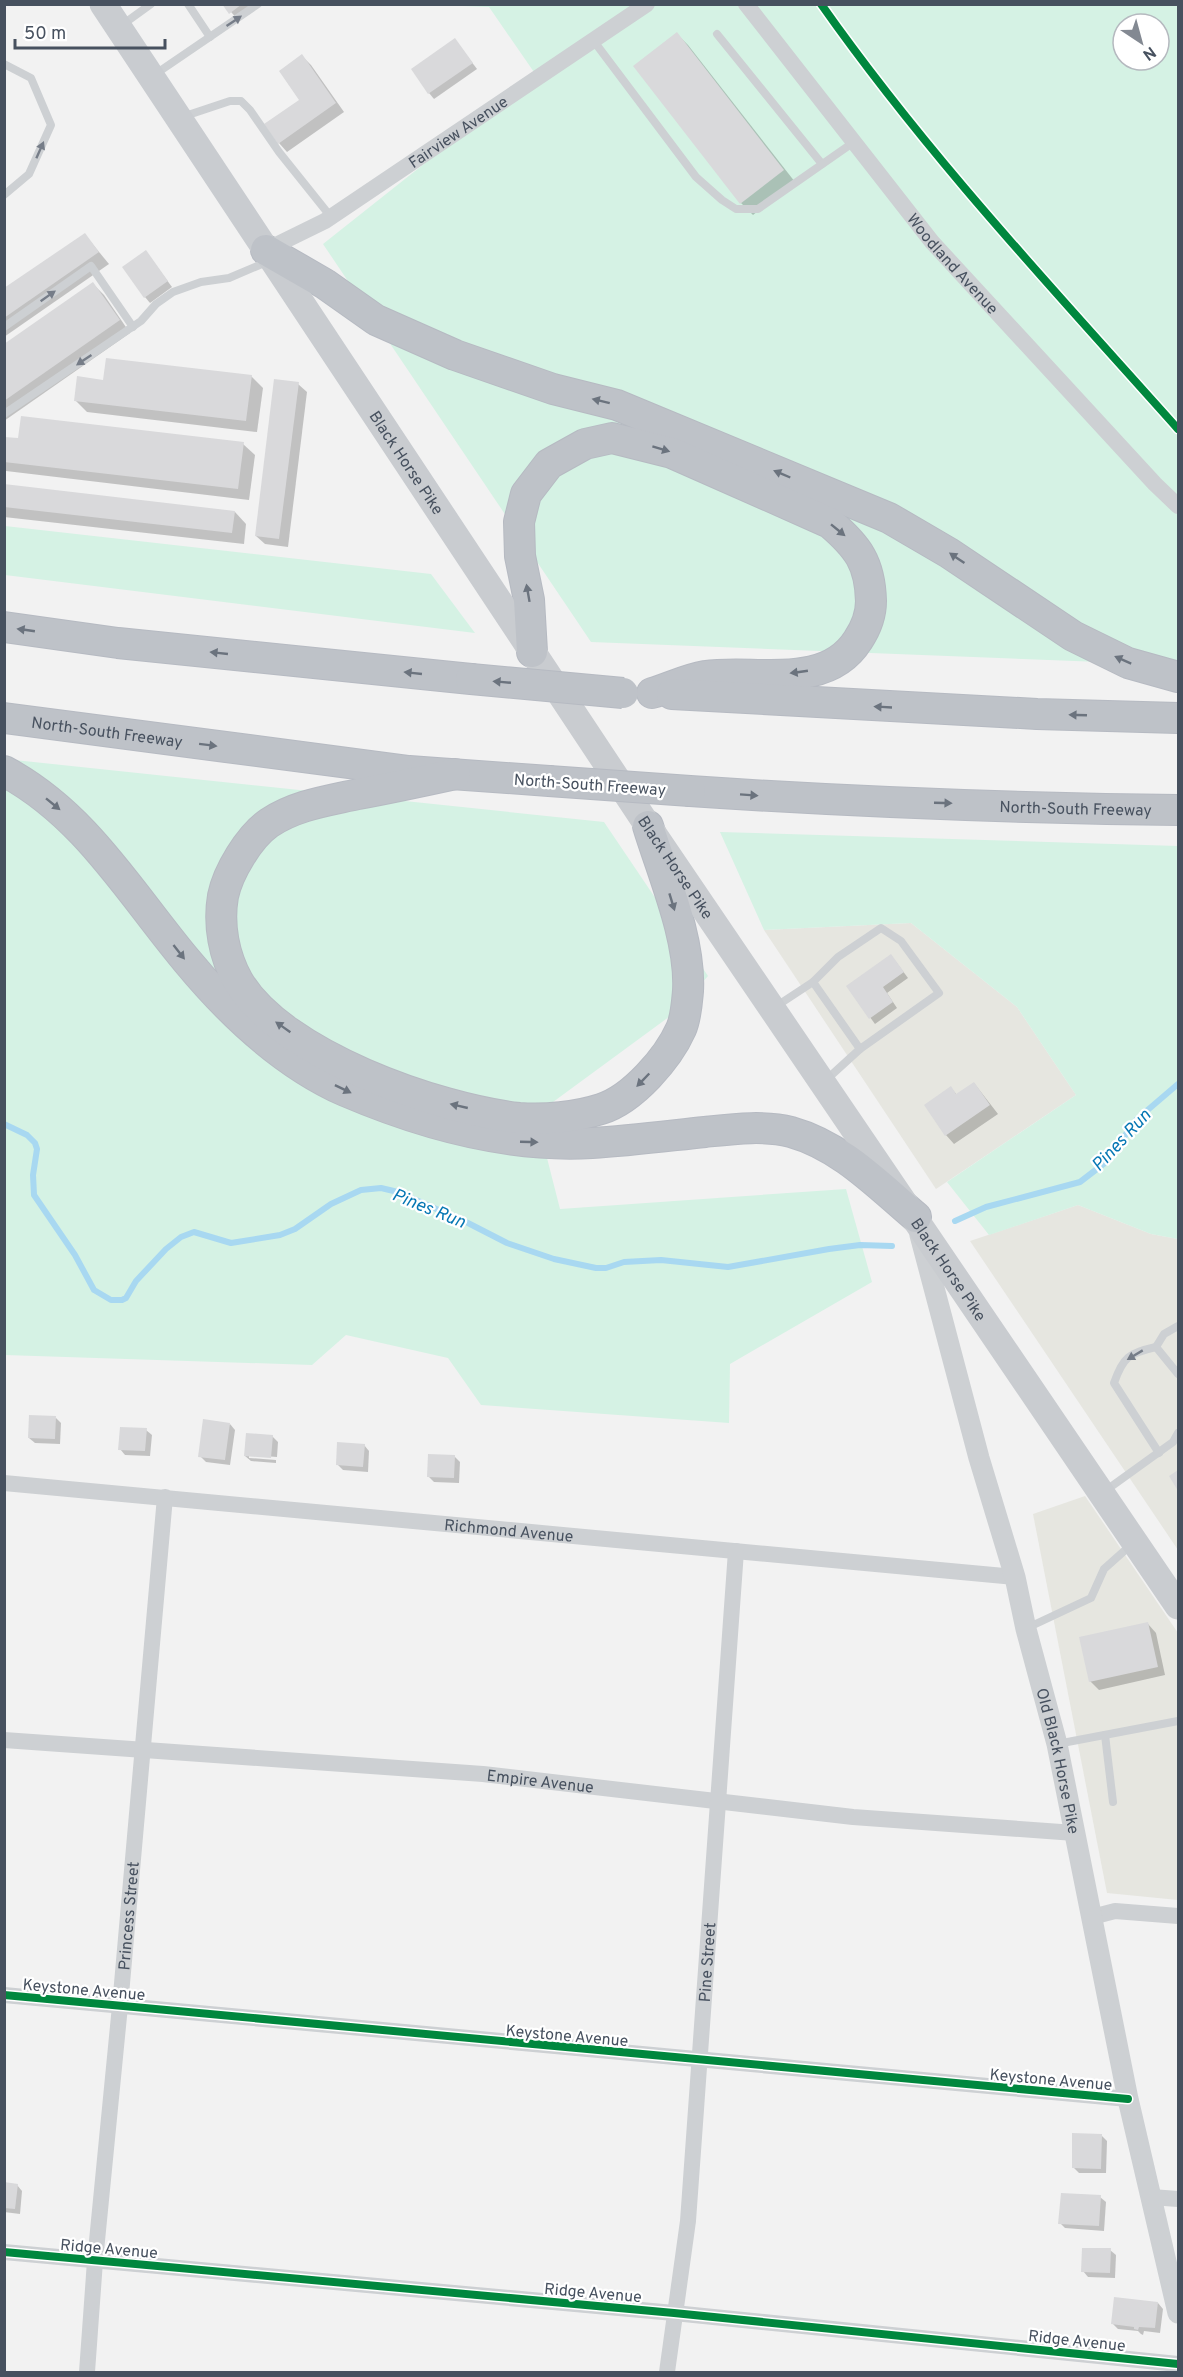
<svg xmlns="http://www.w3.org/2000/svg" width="1183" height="2377" viewBox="0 0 1183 2377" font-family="Overpass,sans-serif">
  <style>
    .commercial { fill: #e6e6e0 }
    .green { fill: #d5f2e4; fill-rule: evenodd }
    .shadow { fill: #0003 }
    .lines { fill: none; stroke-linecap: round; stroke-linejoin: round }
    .stream { stroke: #a8d8f1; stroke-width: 6 }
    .building { fill: #d9d9db }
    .motorway-casing { stroke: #b6bac2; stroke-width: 32 }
    .service { stroke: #cdd0d3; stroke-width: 8 }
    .minor { stroke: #cdd0d3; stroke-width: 16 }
    .tertiary { stroke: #cdd0d3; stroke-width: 21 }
    .primary { stroke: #c9ccd0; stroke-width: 27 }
    .motorway { stroke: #bec2c8; stroke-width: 30 }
    .motorway-bridge-casing { stroke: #b6bac2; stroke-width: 32; stroke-linecap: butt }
    .motorway-bridge { stroke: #bec2c8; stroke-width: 30 }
    .cycleway-casing { stroke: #fff; stroke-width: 11 }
    .cycleway { stroke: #00873e; stroke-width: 8 }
    .oneway { fill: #767d88 }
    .oneway2 { fill: #6b737e }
    .labels { text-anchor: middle; stroke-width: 4.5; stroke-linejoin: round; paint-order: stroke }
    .street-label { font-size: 16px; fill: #47515f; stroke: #fff }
    .water-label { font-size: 18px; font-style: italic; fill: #0677b4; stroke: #fff }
  </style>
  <rect width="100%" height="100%" fill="#f2f2f2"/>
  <g class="commercial">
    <path d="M911,923L1017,1007L1076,1095L936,1189L764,930Z"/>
    <path d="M1078,1205L1151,1234L1178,1239V1550L970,1241Z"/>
    <path d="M1085,1496L1178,1633V1900L1107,1893L1033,1514Z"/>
  </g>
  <g class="green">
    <path d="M436,5H1178V665L591,642L323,244L536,75L489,7ZM1123,24H1159V60H1123Z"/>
    <path d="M5,526L431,574L475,633L5,575Z"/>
    <path d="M5,759L604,822L708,976L677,1011L553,1102L547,1158L560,1209L846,1189L872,1282L730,1364L729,1423L481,1405L448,1358L346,1335L312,1365L5,1355Z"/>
    <path d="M720,832L1178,846V1239L1151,1234L1078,1205L989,1235L947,1182L1076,1095L1017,1007L911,923L764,930Z"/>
  </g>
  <g class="shadow">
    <path d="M224,4H263L239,21Z"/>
    <path d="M677,34L688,45L795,182L753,215L741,203L635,66Z"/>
    <path d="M455,40L477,69L434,99L429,93Z"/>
    <path d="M302,56L311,65L344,112L287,152L279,143L301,101Z"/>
    <path d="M85,235L109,264L4,337V290Z"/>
    <path d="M146,252L172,287L150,303L145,297Z"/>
    <path d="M93,284L104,295L130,333L4,421V346Z"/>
    <path d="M251,376L263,388L257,432L87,412L75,400L105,381Z"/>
    <path d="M298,384L307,392L288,547L265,544L256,536Z"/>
    <path d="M4,438L243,444L255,455L249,500L6,471Z"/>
    <path d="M4,486L235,512L246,524L244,544L4,517Z"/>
    <path d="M896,962L908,978L887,993L897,1008L875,1024L848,987Z"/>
    <path d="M974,1083L998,1114L954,1144L946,1135L951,1088L957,1095Z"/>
    <path d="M56,1418L61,1423L60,1444L35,1443L29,1438Z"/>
    <path d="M230,1424L235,1430L230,1465L206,1462L200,1456Z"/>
    <path d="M146,1430L152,1435L150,1456L125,1455L120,1449Z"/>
    <path d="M272,1436L278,1442L277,1457L249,1455V1458L276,1460V1463L251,1461L245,1456Z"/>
    <path d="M364,1445L369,1451L368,1472L343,1470L338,1465Z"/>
    <path d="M454,1456L460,1462L459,1483L434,1482L428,1476Z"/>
    <path d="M1148,1624L1156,1633L1165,1675L1099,1690L1090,1681Z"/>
    <path d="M1101,2135L1107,2141L1106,2173H1079L1073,2167Z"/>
    <path d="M4,2184L17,2185L22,2191L20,2214L4,2212Z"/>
    <path d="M1100,2197L1106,2202L1104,2231L1065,2228L1060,2223Z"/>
    <path d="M1110,2250L1116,2255L1115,2278L1088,2277L1083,2271Z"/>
    <path d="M1158,2303L1163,2309L1160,2333L1144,2331L1143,2335L1141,2334L1138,2331L1118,2329L1113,2324Z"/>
  </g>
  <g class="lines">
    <g class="stream">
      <path d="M4,1124L27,1135L35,1143L37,1149L33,1175L34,1195L75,1255L94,1290L111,1300H122L126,1298L136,1281L166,1249L181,1237L194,1232L231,1243L280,1235L295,1229L331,1204L361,1190L381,1188L398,1192L468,1223L507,1243L554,1259L596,1268H606L624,1262L661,1260L728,1267L829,1249L860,1245L892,1246"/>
      <path d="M955,1221L986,1207L1080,1182L1106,1162L1136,1120L1178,1084"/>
    </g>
  </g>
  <g class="building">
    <path d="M222,4H242L229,14Z"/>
    <path d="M677,32L784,170L740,204L633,66Z"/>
    <path d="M455,38L473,63L428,94L411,69Z"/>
    <path d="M302,54L336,103L278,144L264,124L299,100L279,71Z"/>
    <path d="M85,233L99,252L4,318V288Z"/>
    <path d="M146,250L168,281L144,298L122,267Z"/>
    <path d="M93,282L120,320L4,401V344Z"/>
    <path d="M106,358L252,375L246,421L74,401L77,376L103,380Z"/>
    <path d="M274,379L299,382L279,539L255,536Z"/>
    <path d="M21,416L244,442L238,489L4,462V437L18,438Z"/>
    <path d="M4,484L235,511L232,533L4,507Z"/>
    <path d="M891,954L904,972L883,987L893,1002L869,1019L846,986Z"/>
    <path d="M974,1082L990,1105L945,1136L924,1105L951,1086L956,1094Z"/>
    <path d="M29,1415L56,1416L55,1439L28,1438Z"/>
    <path d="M203,1419L230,1423L225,1460L198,1457Z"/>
    <path d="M120,1427L147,1428L145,1451L118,1450Z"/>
    <path d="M246,1433L273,1435L271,1458L244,1456Z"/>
    <path d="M337,1442L365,1444L363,1467L336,1465Z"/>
    <path d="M428,1454L455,1455L454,1478L427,1477Z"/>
    <path d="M1178,1470V1491L1169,1476Z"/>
    <path d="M1148,1622L1158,1667L1089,1682L1079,1637Z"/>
    <path d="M1072,2133L1102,2134L1101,2169L1072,2168Z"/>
    <path d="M4,2182L18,2184L15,2209L4,2208Z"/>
    <path d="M1061,2193L1101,2195L1099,2226L1058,2224Z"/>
    <path d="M1082,2248H1111L1110,2273L1081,2272Z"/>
    <path d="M1114,2297L1158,2302L1155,2328L1139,2327L1138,2330L1134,2329V2327L1111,2324Z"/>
  </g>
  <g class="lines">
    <defs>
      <g id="motorway">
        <path d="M266,250L325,284L376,320L455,355L553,389L617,405L889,518L949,553L1073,636L1128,663L1178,677"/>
        <path d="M4,627L118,643L471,679"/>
        <path d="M532,652L529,600L520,556L519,522L526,494L549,464L585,444L612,438L672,453L830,523C858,547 870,563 871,601C871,615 866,628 858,640C826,691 755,669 705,676C687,679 669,688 652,693"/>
        <path d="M672,694L1037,714L1178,718"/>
        <path id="s9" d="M4,718L409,771L549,781"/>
        <path d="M4,771C85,814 130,893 187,961C230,1013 282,1063 345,1091C422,1124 507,1148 592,1143C629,1141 667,1136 705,1132C733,1129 764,1125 791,1132C841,1146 877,1184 916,1217"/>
        <path d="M455,774C423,781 390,788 358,794C327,801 296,805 269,823C249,837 228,872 223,896C218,925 224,956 238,981C281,1055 438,1109 519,1118C545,1120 576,1117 601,1109C633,1099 668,1058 681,1029C686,1018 687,1002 688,991C691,939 663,875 648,826"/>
        <path id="s10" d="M690,791C853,802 1016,808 1178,810"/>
      </g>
    </defs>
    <use href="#motorway" class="motorway-casing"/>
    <g class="service">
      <path d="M188,4L210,37"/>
      <path d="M122,25L151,4"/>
      <path d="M717,34L822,164"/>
      <path d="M593,40L696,177L722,200L736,209H758L854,142"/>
      <path d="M4,64L31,78L51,125L29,174L4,195"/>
      <path d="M154,75L258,4"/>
      <path d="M182,117L230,101H241L250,110L279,152L331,217"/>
      <path d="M4,327L91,266L133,327"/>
      <path d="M4,414L141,321L156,304L173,292L201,282L229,278L269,261"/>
      <path d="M813,982L838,957L881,928L901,941L939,993L860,1049"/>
      <path d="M775,1007L813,982L860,1049L826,1080"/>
      <path d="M1156,1347L1164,1334L1178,1326"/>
      <path d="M1159,1453L1114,1383C1123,1357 1129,1353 1156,1347L1178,1374"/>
      <path d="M1105,1491L1173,1442L1178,1433"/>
      <path d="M1027,1628L1091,1598L1104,1569L1132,1544"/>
      <path d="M1105,1735L1113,1802"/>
      <path d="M1057,1744L1178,1721"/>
    </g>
    <g class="minor">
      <path id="s1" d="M746,4L932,242L1155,484L1178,506"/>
      <path id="s2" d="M266,250L325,221L647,4"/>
      <path id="s3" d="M4,1483L1015,1577"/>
      <path id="s4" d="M4,1740L483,1774L853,1817L1075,1833"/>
      <path d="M1092,1917L1115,1911L1178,1916"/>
      <path d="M4,1995L1128,2099"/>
      <path d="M1151,2197L1178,2199"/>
      <path d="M4,2252L674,2313L1178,2364"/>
      <path id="s5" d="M87,2372L95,2261L120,2006L165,1497"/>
      <path id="s6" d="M667,2372L688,2221L736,1551"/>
    </g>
    <path class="tertiary" id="s7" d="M920,1235L979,1458L1015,1577L1026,1629L1057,1744L1128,2099L1178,2313"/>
    <path class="primary" id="s8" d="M103,4L648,826L1178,1606"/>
    <use href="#motorway" class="motorway"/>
    <defs>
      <g id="motorway-bridge">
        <path d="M471,679L623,693"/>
        <path d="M549,781L690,791"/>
      </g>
    </defs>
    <use href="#motorway-bridge" class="motorway-bridge-casing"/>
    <use href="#motorway-bridge" class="motorway-bridge"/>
    <defs>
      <g id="cycleway">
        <path d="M821,4C928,156 1055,291 1178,429"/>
        <path d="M4,1995L1128,2099"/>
        <path d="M4,2252L674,2313L1178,2364"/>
      </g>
    </defs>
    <use href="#cycleway" class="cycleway-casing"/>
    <use href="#cycleway" class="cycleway"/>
  </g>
  <defs><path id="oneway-solid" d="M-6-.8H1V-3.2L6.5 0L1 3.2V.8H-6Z" transform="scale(1.5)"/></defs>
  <g class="oneway">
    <use href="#oneway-solid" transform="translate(234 21) rotate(-34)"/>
    <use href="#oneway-solid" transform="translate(40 150) rotate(-66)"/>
    <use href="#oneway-solid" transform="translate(48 296) rotate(-35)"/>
    <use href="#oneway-solid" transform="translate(84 360) rotate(146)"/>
    <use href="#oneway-solid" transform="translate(1135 1355) rotate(149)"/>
  </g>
  <g class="oneway2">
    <use href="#oneway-solid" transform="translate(601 401) rotate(-166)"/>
    <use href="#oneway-solid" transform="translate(661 449) rotate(17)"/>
    <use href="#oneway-solid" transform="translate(782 474) rotate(-157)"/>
    <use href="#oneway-solid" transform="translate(838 530) rotate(39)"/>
    <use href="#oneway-solid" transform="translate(957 558) rotate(-146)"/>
    <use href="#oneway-solid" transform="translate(528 593) rotate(-100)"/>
    <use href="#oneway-solid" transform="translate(26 630) rotate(-172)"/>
    <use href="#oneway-solid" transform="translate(219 653) rotate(-174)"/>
    <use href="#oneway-solid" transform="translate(1123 660) rotate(-156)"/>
    <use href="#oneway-solid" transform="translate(799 672) rotate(172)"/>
    <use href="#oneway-solid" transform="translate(413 673) rotate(-174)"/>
    <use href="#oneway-solid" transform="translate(502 682) rotate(-175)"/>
    <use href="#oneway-solid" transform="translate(883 707) rotate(-177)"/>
    <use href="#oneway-solid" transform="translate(1078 715) rotate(-178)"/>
    <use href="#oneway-solid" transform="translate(208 745) rotate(7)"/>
    <use href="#oneway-solid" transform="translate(749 795) rotate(4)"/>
    <use href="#oneway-solid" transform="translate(943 803) rotate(2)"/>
    <use href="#oneway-solid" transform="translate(53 804) rotate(39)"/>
    <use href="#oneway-solid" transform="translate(672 902) rotate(73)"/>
    <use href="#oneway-solid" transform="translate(179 952) rotate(52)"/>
    <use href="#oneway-solid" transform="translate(283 1027) rotate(-145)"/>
    <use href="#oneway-solid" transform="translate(643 1080) rotate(134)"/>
    <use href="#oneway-solid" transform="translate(343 1089) rotate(26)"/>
    <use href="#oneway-solid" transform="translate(459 1106) rotate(-167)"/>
    <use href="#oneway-solid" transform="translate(529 1142) rotate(2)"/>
  </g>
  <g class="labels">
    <g class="street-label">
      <text dy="6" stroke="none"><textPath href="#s2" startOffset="226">Fairview Avenue</textPath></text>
      <text dy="6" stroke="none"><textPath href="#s1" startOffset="332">Woodland Avenue</textPath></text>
      <text dy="6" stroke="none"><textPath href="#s8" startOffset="550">Black Horse Pike</textPath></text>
      <text dy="6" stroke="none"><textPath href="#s9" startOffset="104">North-South Freeway</textPath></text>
      <text transform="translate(590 784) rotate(4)" y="6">North-South Freeway</text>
      <text dy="6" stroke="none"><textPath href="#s10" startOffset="386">North-South Freeway</textPath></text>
      <text dy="6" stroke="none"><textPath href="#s8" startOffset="1036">Black Horse Pike</textPath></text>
      <text dy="6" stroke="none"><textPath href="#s8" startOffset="1522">Black Horse Pike</textPath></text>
      <text dy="6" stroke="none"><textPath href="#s3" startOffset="507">Richmond Avenue</textPath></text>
      <text dy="6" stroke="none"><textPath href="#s7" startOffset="544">Old Black Horse Pike</textPath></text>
      <text dy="6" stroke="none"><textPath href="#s4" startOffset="538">Empire Avenue</textPath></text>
      <text dy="6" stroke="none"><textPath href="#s5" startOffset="458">Princess Street</textPath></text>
      <text dy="6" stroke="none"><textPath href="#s6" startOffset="412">Pine Street</textPath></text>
      <text transform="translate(84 1989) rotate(5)" y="6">Keystone Avenue</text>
      <text transform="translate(567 2035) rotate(5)" y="6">Keystone Avenue</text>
      <text transform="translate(1051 2079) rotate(5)" y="6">Keystone Avenue</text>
      <text transform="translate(109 2248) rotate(5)" y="6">Ridge Avenue</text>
      <text transform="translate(593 2292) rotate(5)" y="6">Ridge Avenue</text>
      <text transform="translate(1077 2340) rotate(6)" y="6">Ridge Avenue</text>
    </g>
    <g class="water-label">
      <text transform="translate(1121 1140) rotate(-47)" y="6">Pines Run</text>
      <text transform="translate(429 1208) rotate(22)" y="6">Pines Run</text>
    </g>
  </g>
  <rect width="1183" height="2377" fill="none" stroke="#47515f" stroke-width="12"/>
  <g transform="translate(1141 42) rotate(144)"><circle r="28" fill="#ffffff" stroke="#b5b9bf" stroke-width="1.5"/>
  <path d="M0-4.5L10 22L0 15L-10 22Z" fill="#838992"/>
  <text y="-9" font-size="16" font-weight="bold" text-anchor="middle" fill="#47515f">N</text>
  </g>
  <path d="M15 39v9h150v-9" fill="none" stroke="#47515f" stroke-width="3"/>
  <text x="24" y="39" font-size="18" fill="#47515f" stroke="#ffffff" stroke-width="4.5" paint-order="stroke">50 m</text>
</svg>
